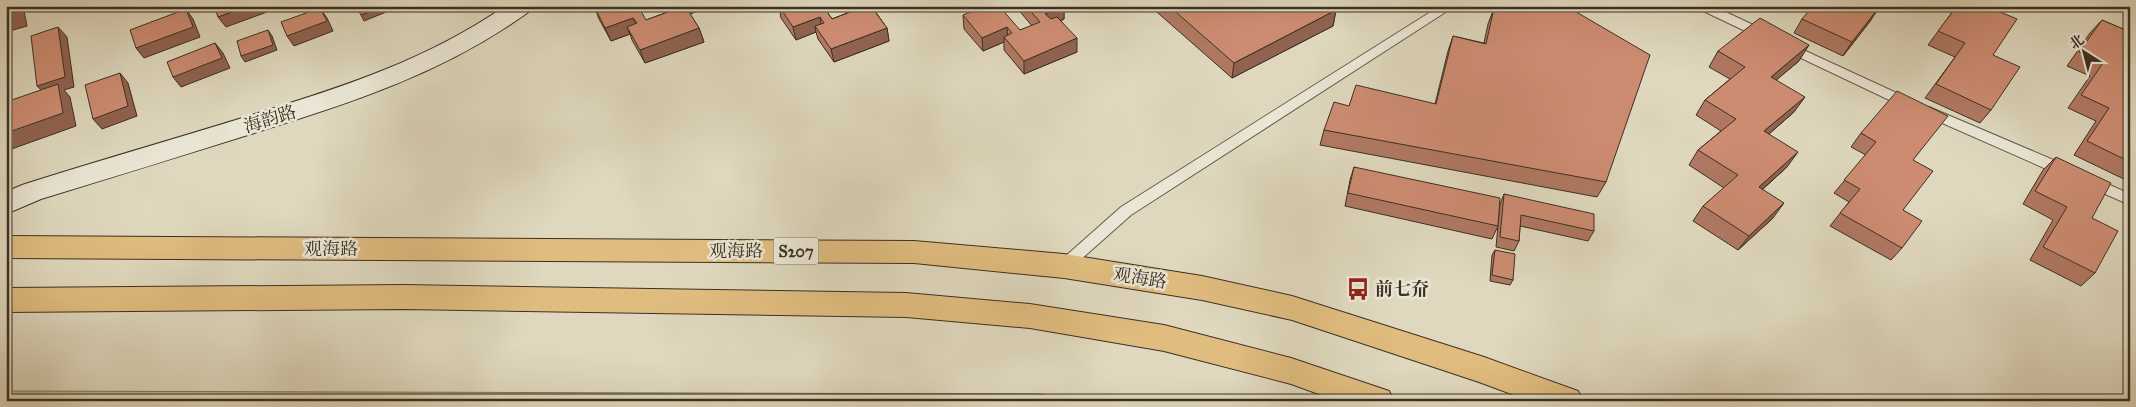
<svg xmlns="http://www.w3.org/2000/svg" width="2136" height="407" viewBox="0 0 2136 407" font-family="'IM FELL Great Primer','Noto Serif SC',serif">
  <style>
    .green { fill: #b6be8e; stroke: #797758 }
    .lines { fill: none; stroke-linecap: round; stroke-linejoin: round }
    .lane-casing { stroke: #655a49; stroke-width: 2 }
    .secondary-casing { stroke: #3c3022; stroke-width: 2 }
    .primary-casing { stroke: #3c3022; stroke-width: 2 }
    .lane { fill: #eae6d5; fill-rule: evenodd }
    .secondary { fill: #eae6d5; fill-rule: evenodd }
    .primary { fill: #e0bc7f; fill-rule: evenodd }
    .wall { fill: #b07862; stroke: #3c3022 }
    .shaded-wall { fill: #906250; stroke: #3c3022 }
    .building { fill: #cd8c72; stroke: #3c3022 }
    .labels { text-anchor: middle; stroke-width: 5; stroke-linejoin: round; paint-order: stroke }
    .shield { fill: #eae6d5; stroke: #706758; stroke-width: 1 }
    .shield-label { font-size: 16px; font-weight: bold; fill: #3c3022 }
    .street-label { font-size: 18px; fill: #3c3022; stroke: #eae6d5 }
    .poi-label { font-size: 18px; font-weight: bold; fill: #3c3022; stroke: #eae6d5; text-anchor: start }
  </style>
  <rect width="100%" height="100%" fill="#dfd8be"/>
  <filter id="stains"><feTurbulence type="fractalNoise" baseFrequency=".004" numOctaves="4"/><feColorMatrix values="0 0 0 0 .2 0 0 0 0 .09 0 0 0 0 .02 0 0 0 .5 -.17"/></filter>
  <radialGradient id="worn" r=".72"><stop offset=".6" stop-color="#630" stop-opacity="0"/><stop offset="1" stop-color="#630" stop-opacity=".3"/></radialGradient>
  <path class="green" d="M6,391L1039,394L1074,401H6Z"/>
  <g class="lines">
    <defs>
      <g id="lane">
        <path d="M1440,6H1455L1131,215L1069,270L1064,272L1059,270L1057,266L1059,262L1121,207Z"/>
        <path d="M1697,6H1713L1768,32L1770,35L1768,38H1760L1699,9Z"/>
        <path d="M1786,42L1914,101L1915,104L1914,107H1904L1782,49L1780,46L1782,43Z"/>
        <path d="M1929,107L2070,167L2072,171L2070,175H2060L1924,115L1923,112L1924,109Z"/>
        <path d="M2092,177L2130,194V205L2087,186L2085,182L2087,178Z"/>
      </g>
      <path id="secondary" d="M505,6H534L530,11C442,74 353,102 251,134C181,156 111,178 41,199L6,214V192L22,185C100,160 178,138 255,114C343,87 429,59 505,6Z"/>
      <g id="primary">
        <path d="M6,236L914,241L1064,254L1202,276L1292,296L1484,357L1578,391L1583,401H1530L1479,382L1292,320L1202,300L1064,278L914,263L6,258Z"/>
        <path d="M404,285L906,293L1030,304L1164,325L1291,358L1389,391L1394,401H1338L1291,384L1164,351L1030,328L906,317L404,309L6,312V288Z"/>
      </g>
    </defs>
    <use href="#lane" class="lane-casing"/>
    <use href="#secondary" class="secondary-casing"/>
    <use href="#primary" class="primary-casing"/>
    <use href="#lane" class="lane"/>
    <use href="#secondary" class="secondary"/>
    <use href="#primary" class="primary"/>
  </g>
  <g class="wall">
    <path d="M594,6L646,20L665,13L661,6H700L701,10L690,14L699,28L704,42L645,63L632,40L630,34L611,41L599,19Z"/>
    <path d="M779,6H823L832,19L847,13L842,6H882V9L875,11L887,28L889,41L834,62L818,39L816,32L796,40L781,18Z"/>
    <path d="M1017,6H1064V19L1061,21L1077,52L1024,74L1004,50V42L983,51L964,29L963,15L1020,30L1032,26L1017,8Z"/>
    <path d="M1150,6H1332L1336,10L1333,26L1232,78Z"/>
    <path d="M1497,6H1569L1568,7L1606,182L1597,197L1320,145L1324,130L1349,106L1435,104L1448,51L1453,36L1484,43L1488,24L1494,8Z"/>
    <path d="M1942,6H1989L1988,7L1993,55L1991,110L1980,123L1925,98L1955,57L1928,45L1953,11Z"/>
    <path d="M1802,19L1871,20L1843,56L1794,33Z"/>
    <path d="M2102,20L2130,32V182L2074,155L2096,121L2068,108L2090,76L2067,66L2090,33Z"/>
    <path d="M1718,51L1799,61L1776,80L1794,112L1769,134L1787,167L1762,190L1773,218L1738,250L1693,221L1703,206L1724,188L1689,165L1698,150L1721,131L1696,115L1705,100L1730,79L1709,67Z"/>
    <path d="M1861,133L1913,160L1903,210L1902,248L1891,260L1830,226L1849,202L1834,193L1866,155L1851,147Z"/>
    <path d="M2056,157L2092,218L2095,273L2081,286L2030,260L2053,220L2023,204L2043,170Z"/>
    <path d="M1354,167L1498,226L1492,239L1345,206L1350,180Z"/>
    <path d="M1504,194L1594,231L1588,241L1520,226L1519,241L1514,251L1496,247L1500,204Z"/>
    <path d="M1495,250L1513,280L1510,285L1490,281L1492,255Z"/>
  </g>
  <g class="shaded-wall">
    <path d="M13,6H23L27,26L6,32V15Z"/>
    <path d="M248,6H277L278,8L226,27L218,17Z"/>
    <path d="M384,6H388L391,10L364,21L361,15Z"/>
    <path d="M676,6H700L701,10L680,17Z"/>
    <path d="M860,6H882V9L862,16Z"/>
    <path d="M1063,6H1064V19L1046,27L1045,14Z"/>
    <path d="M1880,6L1871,20L1843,56L1852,42Z"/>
    <path d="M320,8L327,18L333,31L294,46L287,36Z"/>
    <path d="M186,9L193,19L200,37L144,58L136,48Z"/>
    <path d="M1336,10L1333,26L1232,78L1234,63Z"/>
    <path d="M820,17L822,30L815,26L816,32L796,40L793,27Z"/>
    <path d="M633,18L638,31L627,27L630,34L611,41L605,28Z"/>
    <path d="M58,27L67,37L74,87L64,90L70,97L76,126L6,151V133L47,96L37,86Z"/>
    <path d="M1007,27L1008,41L1004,37V42L983,51L982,38Z"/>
    <path d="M699,28L704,42L645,63L640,50Z"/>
    <path d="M887,28L889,41L834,62L831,49Z"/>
    <path d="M268,30L272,36L277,50L245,62L241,56Z"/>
    <path d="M1077,38V52L1024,74V61Z"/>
    <path d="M215,43L223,53L230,68L181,87L173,77Z"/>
    <path d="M1809,45L1799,61L1761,93L1771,77Z"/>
    <path d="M120,73L128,83L137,116L102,129L93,119Z"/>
    <path d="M1805,97L1794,112L1754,147L1764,131Z"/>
    <path d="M1798,152L1787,167L1748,202L1759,187Z"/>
    <path d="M1784,203L1773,218L1738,250L1749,236Z"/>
  </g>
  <g class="building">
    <path d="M6,6H13L15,12L6,15Z"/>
    <path d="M214,6H248L218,17Z"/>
    <path d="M356,6H384L361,15Z"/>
    <path d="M594,6H638L646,20L668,12L665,6H677L679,9L686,7L699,28L640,50L627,27L637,23L633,18L605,28Z"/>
    <path d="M779,6H823L832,19L853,11L849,6H862L864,9L871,6L887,28L831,49L815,26L824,23L820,17L793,27Z"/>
    <path d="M986,6H999L1020,30L1040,22L1026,6H1063L1045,14L1051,19L1057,17L1077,38L1024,61L1004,37L1012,33L1007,27L982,38L963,15Z"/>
    <path d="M1169,6H1332L1336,10L1234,63Z"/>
    <path d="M1497,6H1566L1650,55L1606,182L1324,130L1334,102L1349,106L1356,85L1436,104L1453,36L1486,44L1494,8Z"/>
    <path d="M1813,6H1880L1852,42L1802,19Z"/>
    <path d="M1957,6H1989L1988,7L2017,19L1993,55L2020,67L1991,110L1936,84L1965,43L1938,31Z"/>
    <path d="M320,8L327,21L287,36L281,22Z"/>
    <path d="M186,9L193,27L136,48L130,30Z"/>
    <path d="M1760,18L1809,45L1771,77L1805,97L1764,131L1798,152L1759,187L1784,203L1749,236L1703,206L1738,175L1698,150L1736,119L1705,100L1745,67L1718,51Z"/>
    <path d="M2102,20L2130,32V162L2087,141L2109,108L2081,95L2103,63L2079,52Z"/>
    <path d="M58,27L65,77L37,86L31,36Z"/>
    <path d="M268,30L273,45L241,56L237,41Z"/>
    <path d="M215,43L222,58L173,77L167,62Z"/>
    <path d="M120,73L128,106L93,119L85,85Z"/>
    <path d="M58,84L63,113L6,133V102Z"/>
    <path d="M1897,91L1948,116L1913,160L1933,171L1903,210L1922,221L1902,248L1840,213L1860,189L1844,180L1876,142L1861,133Z"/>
    <path d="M2056,157L2111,183L2092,218L2118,231L2095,273L2043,247L2067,207L2035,191Z"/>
    <path d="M1354,167L1500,198L1498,226L1348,193Z"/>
    <path d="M1504,194L1594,214V231L1521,215L1519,241L1500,237Z"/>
    <path d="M1495,250L1515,254L1513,280L1492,275Z"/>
  </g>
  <defs>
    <symbol id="bus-bare" viewBox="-9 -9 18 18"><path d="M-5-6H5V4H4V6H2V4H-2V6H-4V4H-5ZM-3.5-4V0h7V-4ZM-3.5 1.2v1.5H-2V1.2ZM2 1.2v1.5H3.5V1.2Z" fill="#8f2418" stroke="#eae6d5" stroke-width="2.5" paint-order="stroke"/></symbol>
  </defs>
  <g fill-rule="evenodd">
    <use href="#bus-bare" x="1342" y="273" width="32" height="32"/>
  </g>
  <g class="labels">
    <rect class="shield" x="773.5" y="237.5" width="45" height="27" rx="4"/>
    <g class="shield-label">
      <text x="796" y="257">S207</text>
    </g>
    <g class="street-label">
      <text transform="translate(270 119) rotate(-17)" y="6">海韵路</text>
      <text x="331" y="255">观海路</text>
      <text x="736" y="257">观海路</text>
      <text transform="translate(1140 278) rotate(9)" y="6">观海路</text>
    </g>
    <g class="poi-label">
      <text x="1375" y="295">前七夼</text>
    </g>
  </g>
  <rect width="2136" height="407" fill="none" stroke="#dfd8be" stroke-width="25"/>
  <rect x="8" y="8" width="2121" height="392" fill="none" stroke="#3c3022" stroke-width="2.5"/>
  <rect x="12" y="12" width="2111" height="382" fill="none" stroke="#3c3022"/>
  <g transform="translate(2084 52) rotate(324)" stroke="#eae6d5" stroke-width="4" paint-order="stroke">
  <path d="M0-4L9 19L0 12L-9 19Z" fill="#3c3022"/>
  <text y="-8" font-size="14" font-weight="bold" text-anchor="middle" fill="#3c3022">北</text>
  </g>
  <rect width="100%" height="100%" filter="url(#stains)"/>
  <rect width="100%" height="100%" fill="url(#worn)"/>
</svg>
